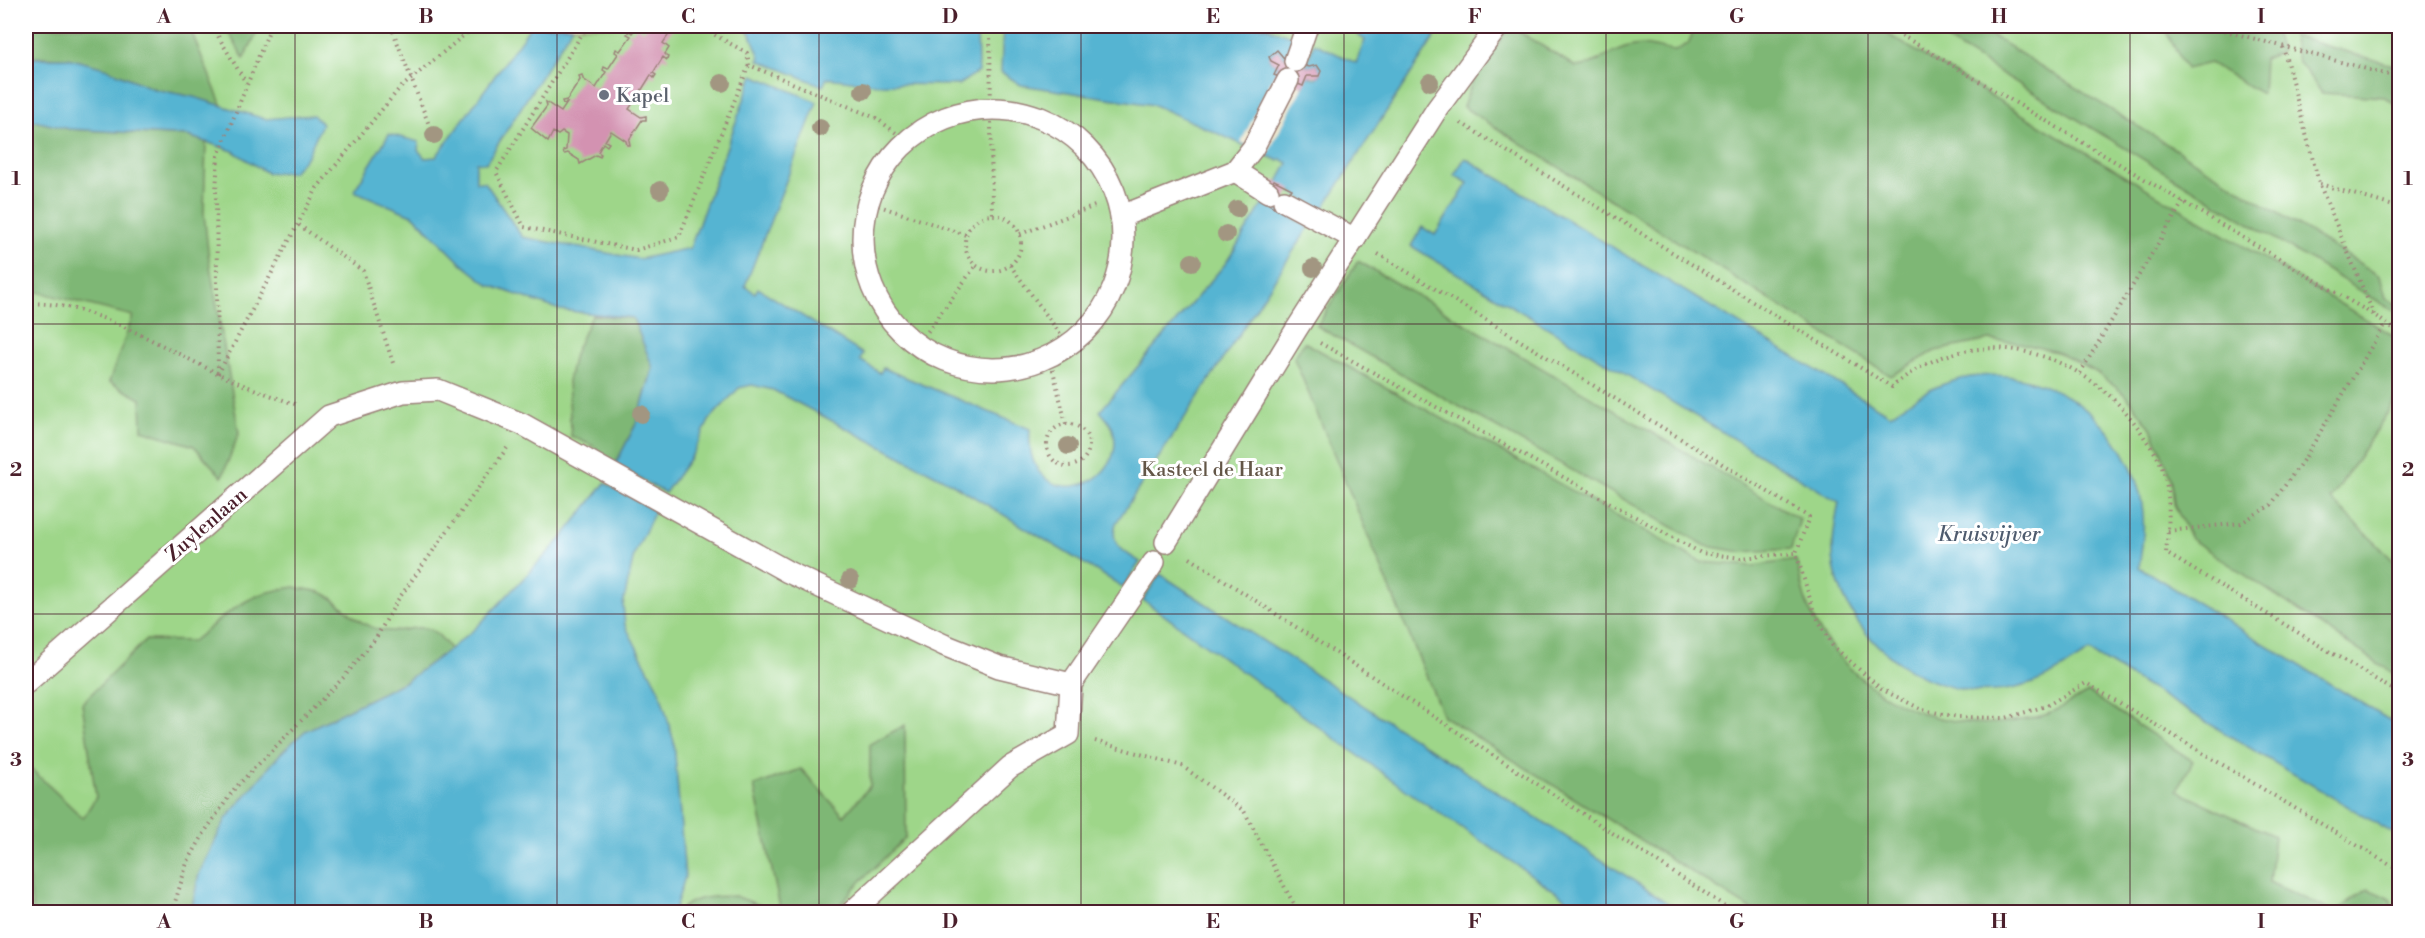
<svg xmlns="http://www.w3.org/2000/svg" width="2425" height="938" viewBox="0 0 2425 938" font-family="'Libre Bodoni',serif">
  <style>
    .green { fill: #9ed689; stroke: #747a5a; stroke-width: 1.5 }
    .forest { fill: #7eb775; stroke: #646b50; stroke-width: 1.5 }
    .water { fill: #54b4d2; stroke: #4f6a7e; stroke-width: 1.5 }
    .pier { fill: #eee5c8 }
    .building { fill: #d392b1 }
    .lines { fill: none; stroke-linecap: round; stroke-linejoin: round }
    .lane-casing { stroke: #9c827a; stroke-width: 24 }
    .path { stroke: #9c827a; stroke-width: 4; stroke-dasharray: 1.5 4.5; stroke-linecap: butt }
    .lane { stroke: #fff; stroke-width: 21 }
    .tree { fill: #a29681 }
    .grid { fill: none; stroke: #4a1f2b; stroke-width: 1.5; stroke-opacity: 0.55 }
    .worship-dot { fill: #6b7280; stroke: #fff; stroke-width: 2 }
    .labels { text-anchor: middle; stroke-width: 6; stroke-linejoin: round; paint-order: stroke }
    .worship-label { font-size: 20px; fill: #5b616d; stroke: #fff; text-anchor: start }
    .park-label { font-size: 20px; fill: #635647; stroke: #fff }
    .street-label { font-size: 20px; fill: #4a1f2b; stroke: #fff }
    .water-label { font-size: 21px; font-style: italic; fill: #4e5b6e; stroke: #fff }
    .neatline { fill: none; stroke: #4a1f2b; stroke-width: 2 }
    .grid-label { font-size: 20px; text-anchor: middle; font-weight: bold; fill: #4a1f2b }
  </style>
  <rect width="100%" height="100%" fill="#fff"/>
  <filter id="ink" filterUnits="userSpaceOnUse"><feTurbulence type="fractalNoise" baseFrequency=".0167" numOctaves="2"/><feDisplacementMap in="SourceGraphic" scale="12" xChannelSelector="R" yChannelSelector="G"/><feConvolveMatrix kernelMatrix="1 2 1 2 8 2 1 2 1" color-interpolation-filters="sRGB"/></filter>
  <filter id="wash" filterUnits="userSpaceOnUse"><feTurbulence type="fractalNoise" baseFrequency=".008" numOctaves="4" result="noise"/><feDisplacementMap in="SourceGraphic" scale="24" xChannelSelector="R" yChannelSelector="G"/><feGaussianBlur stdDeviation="1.35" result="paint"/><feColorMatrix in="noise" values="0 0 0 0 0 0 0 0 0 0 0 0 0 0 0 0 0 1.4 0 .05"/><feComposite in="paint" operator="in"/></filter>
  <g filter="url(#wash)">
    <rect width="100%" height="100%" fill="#eee5c8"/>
    <rect class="green" x="26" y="26" width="2373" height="886"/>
    <g class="forest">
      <path d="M26,26H189L222,106C200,99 177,96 155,89C104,74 83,53 26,58Z"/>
      <path d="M225,26H260L244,59Z"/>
      <path d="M1510,26L1576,67C1595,66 1610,51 1629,47C1646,42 1658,49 1675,51L1688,44L1696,26H1874L2399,339V395L2331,499L2399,566V677L2191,539L2174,504L2171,476L2151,428L2126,395L2094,371L2057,352L2020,343L1989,340L1935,351L1891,376L1463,107L1473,80Z"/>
      <path d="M1923,26H1976L2380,276L2386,298L2399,306V314Z"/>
      <path d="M2163,26H2253L2275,32L2281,52L2264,59L2262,94L2210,63L2186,69Z"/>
      <path d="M2292,36L2396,66L2399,71V107L2385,97L2322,93L2298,61Z"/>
      <path d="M26,119L69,129L188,136L206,142L204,213L209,260L239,433L222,477L194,446L142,430L141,399L109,382L133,316L26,289Z"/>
      <path d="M1358,261L1800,519L1791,549L1742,552L1706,546L1317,326Z"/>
      <path d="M592,315L633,318L653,367L637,422L615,465L593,446L571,436L568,381L574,354Z"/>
      <path d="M1304,342L1701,562L1753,566L1796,560C1800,576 1802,594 1809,609C1844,691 1935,737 2021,720C2030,718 2040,717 2048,714C2062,708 2075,699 2088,692L2193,761L2177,791L2274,836L2269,882L2334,912L2368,889L2391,899L2392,912H1755L1443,716L1294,358Z"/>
      <path d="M295,587C305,590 319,590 327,595C345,606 356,623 377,629C412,638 424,610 450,649L406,681L305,731L281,753L226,819L199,874L191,912H33L26,860V764L83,818L96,797L82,703L146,640L193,641C231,611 245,593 295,587Z"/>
      <path d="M905,725L906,837L855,887L834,912H781L754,786L801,769L844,816L870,786V744Z"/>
      <path d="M735,896L777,912H679C692,895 715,897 735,896Z"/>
    </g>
    <g class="water">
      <path d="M531,26H573L486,163L476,162V182H485L522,237L639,259L690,248L753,75L817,102L745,286L755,293L758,288L863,354L860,360L880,373L883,368L1030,429C1023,519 1130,490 1113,430C1112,424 1104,416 1100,411L1226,263L1264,202L1309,227L1116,523C1109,545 1123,551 1140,562L1123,587L951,483L773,390L752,385L739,388L710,419L692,455L665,493L615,465L637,422L653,368L633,318L560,310L489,285L462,264L414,216L354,191L389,134L419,142L418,150L425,158L436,157Z"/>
      <path d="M738,26H977L978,72L958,85L877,84L827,78L823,86L758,60L760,57L750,33Z"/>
      <path d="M1003,26H1263L1294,37L1286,58L1277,50L1269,57L1271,61L1279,65L1275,75L1303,86L1307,76L1315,78L1321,74L1317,65L1309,67L1304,64L1307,63L1314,43L1356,63L1365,40L1358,35L1363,26H1442L1321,212L1278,182L1288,163L1281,159L1279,161L1154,105L1021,85L1001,72Z"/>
      <path d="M26,58H68L105,68L154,89L194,97L265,119L313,115L322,124L307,156L293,172L267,173L233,151L188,136L69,129L26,119Z"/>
      <path d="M1465,158L1890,415C1909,402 1927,389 1950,382C2032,355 2121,413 2140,494C2146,520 2143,542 2139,567L2399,726V837L2089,652C2065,667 2044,682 2016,688C1936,707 1849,646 1834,566C1831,544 1835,523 1839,502L1411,246L1422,227L1435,235L1468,183L1454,175Z"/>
      <path d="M605,483L655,511L634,555L623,605L625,625L660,692L674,742L685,877L674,912H191L199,874L226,819L281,753L305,731L406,681L450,649L476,628L561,539Z"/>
      <path d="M1160,574L1682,912H1586L1413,795L1143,600Z"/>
    </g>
    <path class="pier" d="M1274,75L1303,86L1267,155L1241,142Z"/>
    <g id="blocks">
      <g class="building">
        <path d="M637,26L643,31L647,26L674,27L663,43L669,48L665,54L668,57L667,60L663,57L653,73L656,75L654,78L651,75L641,91L645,93L642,96L639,94L629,109L641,117L646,116V120H642L629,140L630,145H627L626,141L611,131L605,141L609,143L607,146L603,143L598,152L601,154L600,157L596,155L580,164L579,160L568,153L564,154L563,151L566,150L567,135L562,132L558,135L553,132L548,142L531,128L547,106L546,102L561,112L567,103L563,104L562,101L567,100L580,80L579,76L582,75L583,79L596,88L606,72L603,70L604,67L608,69L618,54L615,52L616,49L620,51L631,36L627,34L629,31L632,33Z"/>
        <path d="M1277,50L1283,57L1309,67L1317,65L1321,71L1319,76H1307L1303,86L1274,75L1279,65L1271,61L1269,57Z"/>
        <path d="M1274,180L1292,189L1279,210L1263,201Z"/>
      </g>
    </g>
  </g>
  <g filter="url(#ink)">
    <use href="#blocks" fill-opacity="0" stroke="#9c827a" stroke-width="1.5"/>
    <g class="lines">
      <defs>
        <g id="lane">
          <path d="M1295,61L1307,26"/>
          <circle cx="993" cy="239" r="130"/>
          <path d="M1235,171L1268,192"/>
          <path d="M1284,201L1355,239"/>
          <path d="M1122,216L1235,171L1253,148L1288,80"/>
          <path d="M1166,542L1296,330L1437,109L1498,26"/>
          <path d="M26,683L329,416L403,392L438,390L522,424L788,572L944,645L999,667L1071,684"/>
          <path d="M852,912L1010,767L1068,734L1071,684L1154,562"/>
        </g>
      </defs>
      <use href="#lane" class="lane-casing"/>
      <g class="path">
        <path d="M212,26L246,83"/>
        <path d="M391,26L429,125"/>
        <path d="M587,26L496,172L524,227L636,250L679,237L749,65"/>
        <path d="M699,26L747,53L749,65L876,118L907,141"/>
        <path d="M990,26L992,215"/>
        <path d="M1886,26L2374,315L2400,333"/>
        <path d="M2207,26L2400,78"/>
        <path d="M2283,47L2319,183L2374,315"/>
        <path d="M1461,123L1892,387C1974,316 2087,349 2143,435C2148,444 2156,453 2160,462C2172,491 2169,523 2166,553L2400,694"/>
        <path d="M2320,184L2400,208"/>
        <path d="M867,202L966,235"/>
        <circle cx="993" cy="243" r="28"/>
        <path d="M299,225L363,271L394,366"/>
        <path d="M1020,234L1095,206"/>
        <path d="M1378,254L1809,517L1796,553L1814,612L1832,645L1881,689L1923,710L1958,717L2006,718L2046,706L2086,683L2400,871"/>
        <path d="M1010,265L1069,346"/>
        <path d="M2400,290V293"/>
        <path d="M26,304C86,298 163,348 217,373C243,386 270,395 297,405"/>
        <path d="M1320,343L1701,553L1741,558L1796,553"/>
        <path d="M917,346L976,265"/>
        <path d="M1050,358L1066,424"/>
        <path d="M218,373L216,192L218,156L271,26"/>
        <path d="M2080,373L2183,202"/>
        <path d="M218,374L317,188L399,89L475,26"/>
        <circle cx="1068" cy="445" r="21"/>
        <path d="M2168,531L2241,523L2271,505L2306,456L2385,324"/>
        <path d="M1190,558L1734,912"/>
        <path d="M1095,741L1182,766L1244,811L1298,912"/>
        <path d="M172,912L187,863L206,830L235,788L344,677L376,638L397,601L507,448"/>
      </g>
      <use href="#lane" class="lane"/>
    </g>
    <g class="tree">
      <circle cx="1430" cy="82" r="9"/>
      <circle cx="722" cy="83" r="9"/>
      <circle cx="863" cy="91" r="9"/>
      <circle cx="820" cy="128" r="9"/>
      <circle cx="434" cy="135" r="9"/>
      <circle cx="660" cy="190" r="9"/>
      <circle cx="1237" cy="209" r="9"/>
      <circle cx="1226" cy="234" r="9"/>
      <circle cx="1192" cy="262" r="9"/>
      <circle cx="1313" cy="268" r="9"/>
      <circle cx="641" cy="414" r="9"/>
      <circle cx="1068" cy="446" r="9"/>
      <circle cx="850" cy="580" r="9"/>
    </g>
  </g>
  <path class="grid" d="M295,26V912M557,26V912M819,26V912M1081,26V912M1344,26V912M1606,26V912M1868,26V912M2130,26V912M26,324H2400M26,614H2400"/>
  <circle class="worship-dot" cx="604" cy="95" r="6"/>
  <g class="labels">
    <g class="worship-label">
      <text x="616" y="102">Kapel</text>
    </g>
    <g class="park-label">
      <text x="1212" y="476">Kasteel de Haar</text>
    </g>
    <g class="street-label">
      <text transform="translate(206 524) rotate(-41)" y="7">Zuylenlaan</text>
    </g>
    <g class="water-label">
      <text x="1989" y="541">Kruisvijver</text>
    </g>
  </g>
  <rect width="2425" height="938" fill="none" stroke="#fff" stroke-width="66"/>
  <rect x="33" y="33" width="2359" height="872" class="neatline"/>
  <g class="grid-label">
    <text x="164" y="23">A</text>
    <text x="426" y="23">B</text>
    <text x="688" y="23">C</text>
    <text x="950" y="23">D</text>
    <text x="1213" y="23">E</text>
    <text x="1475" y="23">F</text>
    <text x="1737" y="23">G</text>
    <text x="1999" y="23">H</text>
    <text x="2261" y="23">I</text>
    <text x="16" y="185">1</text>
    <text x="2408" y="185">1</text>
    <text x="16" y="476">2</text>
    <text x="2408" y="476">2</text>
    <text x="16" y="766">3</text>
    <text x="2408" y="766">3</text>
    <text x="164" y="928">A</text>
    <text x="426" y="928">B</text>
    <text x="688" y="928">C</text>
    <text x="950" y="928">D</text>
    <text x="1213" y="928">E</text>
    <text x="1475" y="928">F</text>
    <text x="1737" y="928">G</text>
    <text x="1999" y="928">H</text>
    <text x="2261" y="928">I</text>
  </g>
</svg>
